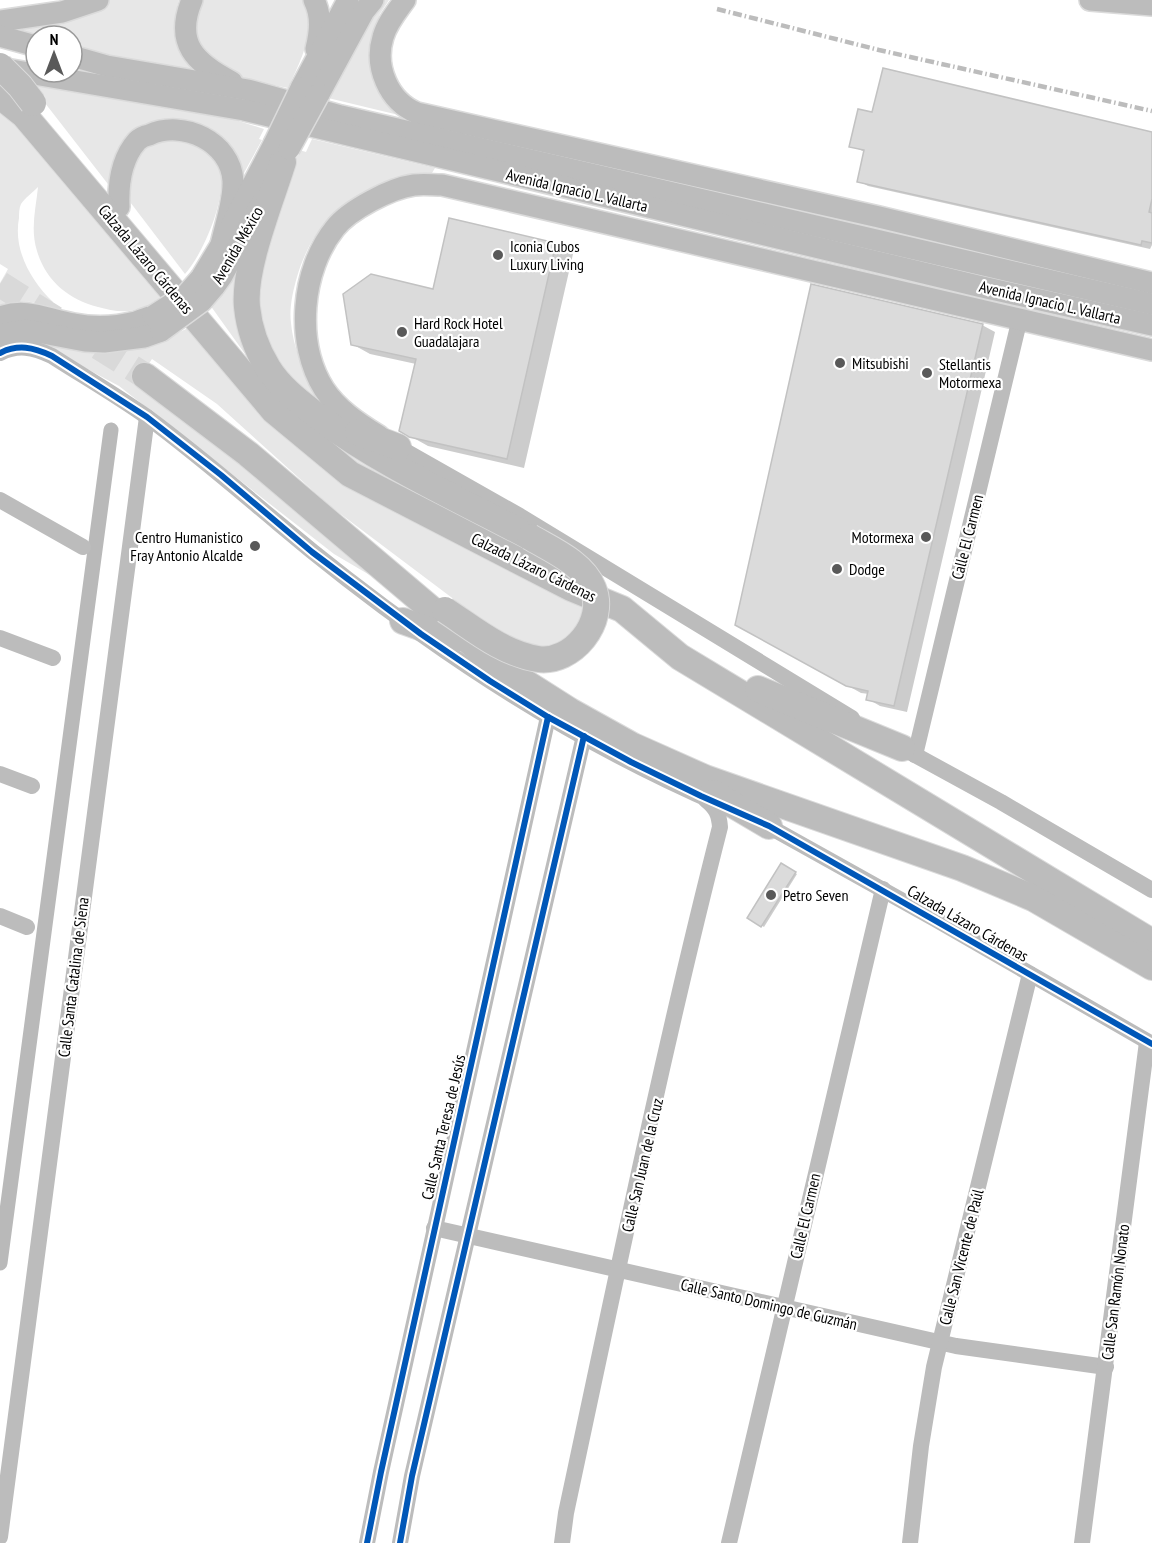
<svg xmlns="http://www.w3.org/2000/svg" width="1152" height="1543" viewBox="0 0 1152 1543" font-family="'PT Sans Narrow',sans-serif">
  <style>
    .garden { fill: #e7e7e7 }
    .shadow { fill: #0003 }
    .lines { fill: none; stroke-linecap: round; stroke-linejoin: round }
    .canal { stroke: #b9b9b9; stroke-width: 15 }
    .building { fill: #dbdbdb; stroke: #c2c2c2; stroke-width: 1.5 }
    .highway-tunnel { stroke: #d9d9d9; stroke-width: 26; stroke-dasharray: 26 13; stroke-linecap: butt }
    .major-casing { stroke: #dbdbdb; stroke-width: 24 }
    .highway-casing { stroke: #dbdbdb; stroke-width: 28 }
    .minor { stroke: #bcbcbc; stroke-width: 16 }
    .major { stroke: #bcbcbc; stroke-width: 21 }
    .highway { stroke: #bcbcbc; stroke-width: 26 }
    .rail { stroke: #bcbcbc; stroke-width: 4.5; stroke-dasharray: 9 3 1.5 3; stroke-linecap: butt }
    .major-bridge-casing { stroke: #dbdbdb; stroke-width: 24; stroke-linecap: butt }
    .highway-bridge-casing { stroke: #dbdbdb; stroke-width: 28; stroke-linecap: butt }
    .major-bridge { stroke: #bcbcbc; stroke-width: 21 }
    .highway-bridge { stroke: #bcbcbc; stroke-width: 26 }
    .cycleway-casing { stroke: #fff; stroke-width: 10 }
    .cycleway { stroke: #0057b8; stroke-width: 6 }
    .poi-dot { fill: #595959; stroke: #fff; stroke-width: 2 }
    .labels { text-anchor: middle; stroke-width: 4.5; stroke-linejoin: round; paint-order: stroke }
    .street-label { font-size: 16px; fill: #000; stroke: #fff }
    .poi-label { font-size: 16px; fill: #000; stroke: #fff; text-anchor: start }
  </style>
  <rect width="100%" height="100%" fill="#fff"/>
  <g class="garden">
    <path d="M110,0H179C171,26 180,50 196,71L108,59L72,48V36H36L9,29L70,14Z"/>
    <path d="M196,0H306C316,32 301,60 288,88L238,78L195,44Z"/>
    <path d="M380,0H389L380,14L373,35L370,56L407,117L324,97Z"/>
    <path d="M31,85L226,117L264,129L259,139L262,140L239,182L234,160L170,120L148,124L132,134L111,188Z"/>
    <path d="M0,109L19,126L163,295C154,302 145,308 134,310C123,313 109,310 98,307C68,299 46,281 37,251C30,229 36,208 38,187C33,192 25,198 21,204C19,208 19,214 19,218C13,250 31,281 53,302L51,306C35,302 17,299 0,305V283L8,269L0,264Z"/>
    <path d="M163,134L207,147C211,154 217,161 219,168C229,195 203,254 185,274L127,198L130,158Z"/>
    <path d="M312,139L435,168L432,173C366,180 316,211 297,277C293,291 289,308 291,323C294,355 310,384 328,410L277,368L255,308L257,266L296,149L306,152Z"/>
    <path d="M242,254C238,277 234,303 241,326C252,362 278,387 306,410C318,420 329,430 341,439C387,473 443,496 493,521C518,534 563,554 581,576C587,583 588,593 588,602C588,644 550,652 516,646L330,506L217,404L152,359L136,383L204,429L373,577L334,554L119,386L27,337C41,333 53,344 66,348C115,360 145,349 188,328L269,421L345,484L571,602L580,581L350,460L281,404L210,305L225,289Z"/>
  </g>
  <g class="shadow">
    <path d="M1152,133V245L1150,249L868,186L859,181L865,152L851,146Z"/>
    <path d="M450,220L556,244L573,254L524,468L428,446L401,431L416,364L370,354L352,344L434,290Z"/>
    <path d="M982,325L995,332L907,712L880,706L868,699L869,694L861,693L737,624Z"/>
    <path d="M781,865L797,874L764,927L749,917Z"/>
  </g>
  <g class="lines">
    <path class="canal" d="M0,1263L111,430"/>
  </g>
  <g class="building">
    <path d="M883,68L1152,132V199L1149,212L1152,213V243L1142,241L1141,245L857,182L864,150L849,147L858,109L872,112Z"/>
    <path d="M449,218L556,243L507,459L409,437L399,431L416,359L351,345L343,294L371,274L433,289Z"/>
    <path d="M811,284L983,324L894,706L866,700L868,691L846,686L735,625Z"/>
    <path d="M781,863L796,872L761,927L747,918Z"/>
  </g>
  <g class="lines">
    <path class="highway-tunnel" d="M0,284L145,376"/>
    <defs>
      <g id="major">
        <path d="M192,0C174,43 195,63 232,82"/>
        <path d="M314,0C322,16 320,32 316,49"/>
        <path d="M405,0C397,11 387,23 383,37C374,66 388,101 417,113L879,217L1152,283"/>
        <path d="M1090,0L1152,5"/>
        <path d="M0,21L62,12L98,0"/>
        <path d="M0,36L36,46"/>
        <path d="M72,56L107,66L248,90L341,116L1152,304"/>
        <path d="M0,68L244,110L978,286L1152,325"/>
        <path d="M301,88L348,0"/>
        <path d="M319,94L364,11L373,0"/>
        <path d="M119,207C118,184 121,159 137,141C140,138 144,136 149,135C183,119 231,142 233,181C234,202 225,225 221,245"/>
        <path d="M201,278L221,245L274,144"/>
        <path d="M214,287L222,276L261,204"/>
        <path d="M0,317C27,307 48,320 74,324C94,328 116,327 136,322C142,320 147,317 153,316"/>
        <path d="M0,334L27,330L85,341L104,342L144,337L161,331"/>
        <path d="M379,436C358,423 337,409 324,389C295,343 301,270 335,228C349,210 391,188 414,185C423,184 433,185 442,185L1152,350"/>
      </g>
      <g id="highway">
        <path d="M0,96L24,115L274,411L350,474L571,588L622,609L680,657L1152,942"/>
        <path d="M283,162C271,201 243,268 247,307C249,327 257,350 268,368C281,389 301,403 320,418C384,466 459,499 530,537"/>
        <path d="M145,376L248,454L496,664L570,711L633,746L705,778L962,868L1033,898L1152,967"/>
        <path d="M358,432L398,447"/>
        <path d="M403,621L437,633L460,638"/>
        <path d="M758,689L902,748"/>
        <path d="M713,793L769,826"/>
      </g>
    </defs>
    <use href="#major" class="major-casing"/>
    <use href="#highway" class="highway-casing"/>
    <g class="minor">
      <path d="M0,353C18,344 33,347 52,356C83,376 116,395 147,417C192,450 235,487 278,523C324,562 372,599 421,634C515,701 615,759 721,805"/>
      <path d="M398,447L520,516L852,718"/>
      <path d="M0,500L83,547"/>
      <path d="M0,638L53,658"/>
      <path d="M895,744L1001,802L1152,890"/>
      <path d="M915,755L1020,318"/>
      <path d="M0,774L32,786"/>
      <path d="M761,822L935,919L1152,1044"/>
      <path d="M0,916L27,927"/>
      <path d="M434,1228L956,1346L1106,1367"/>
      <path d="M0,1537L147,417"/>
      <path d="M367,1543L381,1472L548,717"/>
      <path d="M400,1543L412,1476L584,736"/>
      <path d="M562,1543L566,1513C615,1284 662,1054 720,827C719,814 716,808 706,800"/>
      <path d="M729,1543L883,889"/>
      <path d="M910,1543L921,1446L934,1367L1030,974"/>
      <path d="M1082,1543L1147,1042"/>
    </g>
    <use href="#major" class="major"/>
    <use href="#highway" class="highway"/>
    <path class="rail" d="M717,9L879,50L1152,111"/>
    <defs>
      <g id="major-bridge">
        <path d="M274,144L301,88"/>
        <path d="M289,149L319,94"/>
        <path d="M153,316L187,294L201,278"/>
        <path d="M161,331L202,301L214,287"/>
      </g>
      <g id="highway-bridge">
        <path d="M0,66L20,86L33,103"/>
        <path d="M445,610C474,629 502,653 538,659C572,664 607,622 593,588C583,563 552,550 530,537"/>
      </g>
    </defs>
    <use href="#major-bridge" class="major-bridge-casing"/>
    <use href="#highway-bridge" class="highway-bridge-casing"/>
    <use href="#major-bridge" class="major-bridge"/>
    <use href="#highway-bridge" class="highway-bridge"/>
    <defs>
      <g id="cycleway">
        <path d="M0,353C18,344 33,347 52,356L147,417L221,475L312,552L421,634L490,681L548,717L631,762L701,796L769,826L1152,1044"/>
        <path d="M367,1543L381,1472L548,717"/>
        <path d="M400,1543L412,1476L584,736"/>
      </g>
    </defs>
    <use href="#cycleway" class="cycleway-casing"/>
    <use href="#cycleway" class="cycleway"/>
  </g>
  <g class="poi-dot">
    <circle cx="498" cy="255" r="6"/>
    <circle cx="402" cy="332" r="6"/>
    <circle cx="840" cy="363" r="6"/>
    <circle cx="927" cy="373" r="6"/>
    <circle cx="926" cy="537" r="6"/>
    <circle cx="255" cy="546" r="6"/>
    <circle cx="837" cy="569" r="6"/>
    <circle cx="771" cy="895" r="6"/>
  </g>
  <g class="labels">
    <g class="street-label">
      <text transform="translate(577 190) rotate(13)" y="6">Avenida Ignacio L. Vallarta</text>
      <text transform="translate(237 245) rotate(-60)" y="6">Avenida México</text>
      <text transform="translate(146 259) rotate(50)" y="6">Calzada Lázaro Cárdenas</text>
      <text transform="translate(1050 302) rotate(13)" y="6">Avenida Ignacio L. Vallarta</text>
      <text transform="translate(967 537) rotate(-76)" y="6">Calle El Carmen</text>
      <text transform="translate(534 567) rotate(26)" y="6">Calzada Lázaro Cárdenas</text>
      <text transform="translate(968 923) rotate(30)" y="6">Calzada Lázaro Cárdenas</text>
      <text transform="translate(73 977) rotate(-83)" y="6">Calle Santa Catalina de Siena</text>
      <text transform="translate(443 1127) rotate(-77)" y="6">Calle Santa Teresa de Jesús</text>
      <text transform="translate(642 1165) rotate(-77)" y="6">Calle San Juan de la Cruz</text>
      <text transform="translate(805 1216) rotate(-77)" y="6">Calle El Carmen</text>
      <text transform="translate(961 1257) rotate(-76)" y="6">Calle San Vicente de Paúl</text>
      <text transform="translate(1115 1292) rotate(-83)" y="6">Calle San Ramón Nonato</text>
      <text transform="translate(769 1304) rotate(13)" y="6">Calle Santo Domingo de Guzmán</text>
    </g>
    <g class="poi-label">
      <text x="510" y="252">Iconia Cubos<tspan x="510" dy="18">Luxury Living</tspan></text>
      <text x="414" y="329">Hard Rock Hotel<tspan x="414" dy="18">Guadalajara</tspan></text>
      <text x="852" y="369">Mitsubishi</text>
      <text x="939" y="370">Stellantis<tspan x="939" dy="18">Motormexa</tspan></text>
      <text x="243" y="543" text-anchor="end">Centro Humanistico<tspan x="243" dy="18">Fray Antonio Alcalde</tspan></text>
      <text x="914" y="543" text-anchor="end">Motormexa</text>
      <text x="849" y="575">Dodge</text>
      <text x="783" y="901">Petro Seven</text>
    </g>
  </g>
  <g transform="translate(54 54)"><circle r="28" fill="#ffffff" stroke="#999999" stroke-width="1.5"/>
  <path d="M0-4.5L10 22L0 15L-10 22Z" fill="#595959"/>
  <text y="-9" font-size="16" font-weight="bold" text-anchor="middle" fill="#000000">N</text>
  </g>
</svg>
